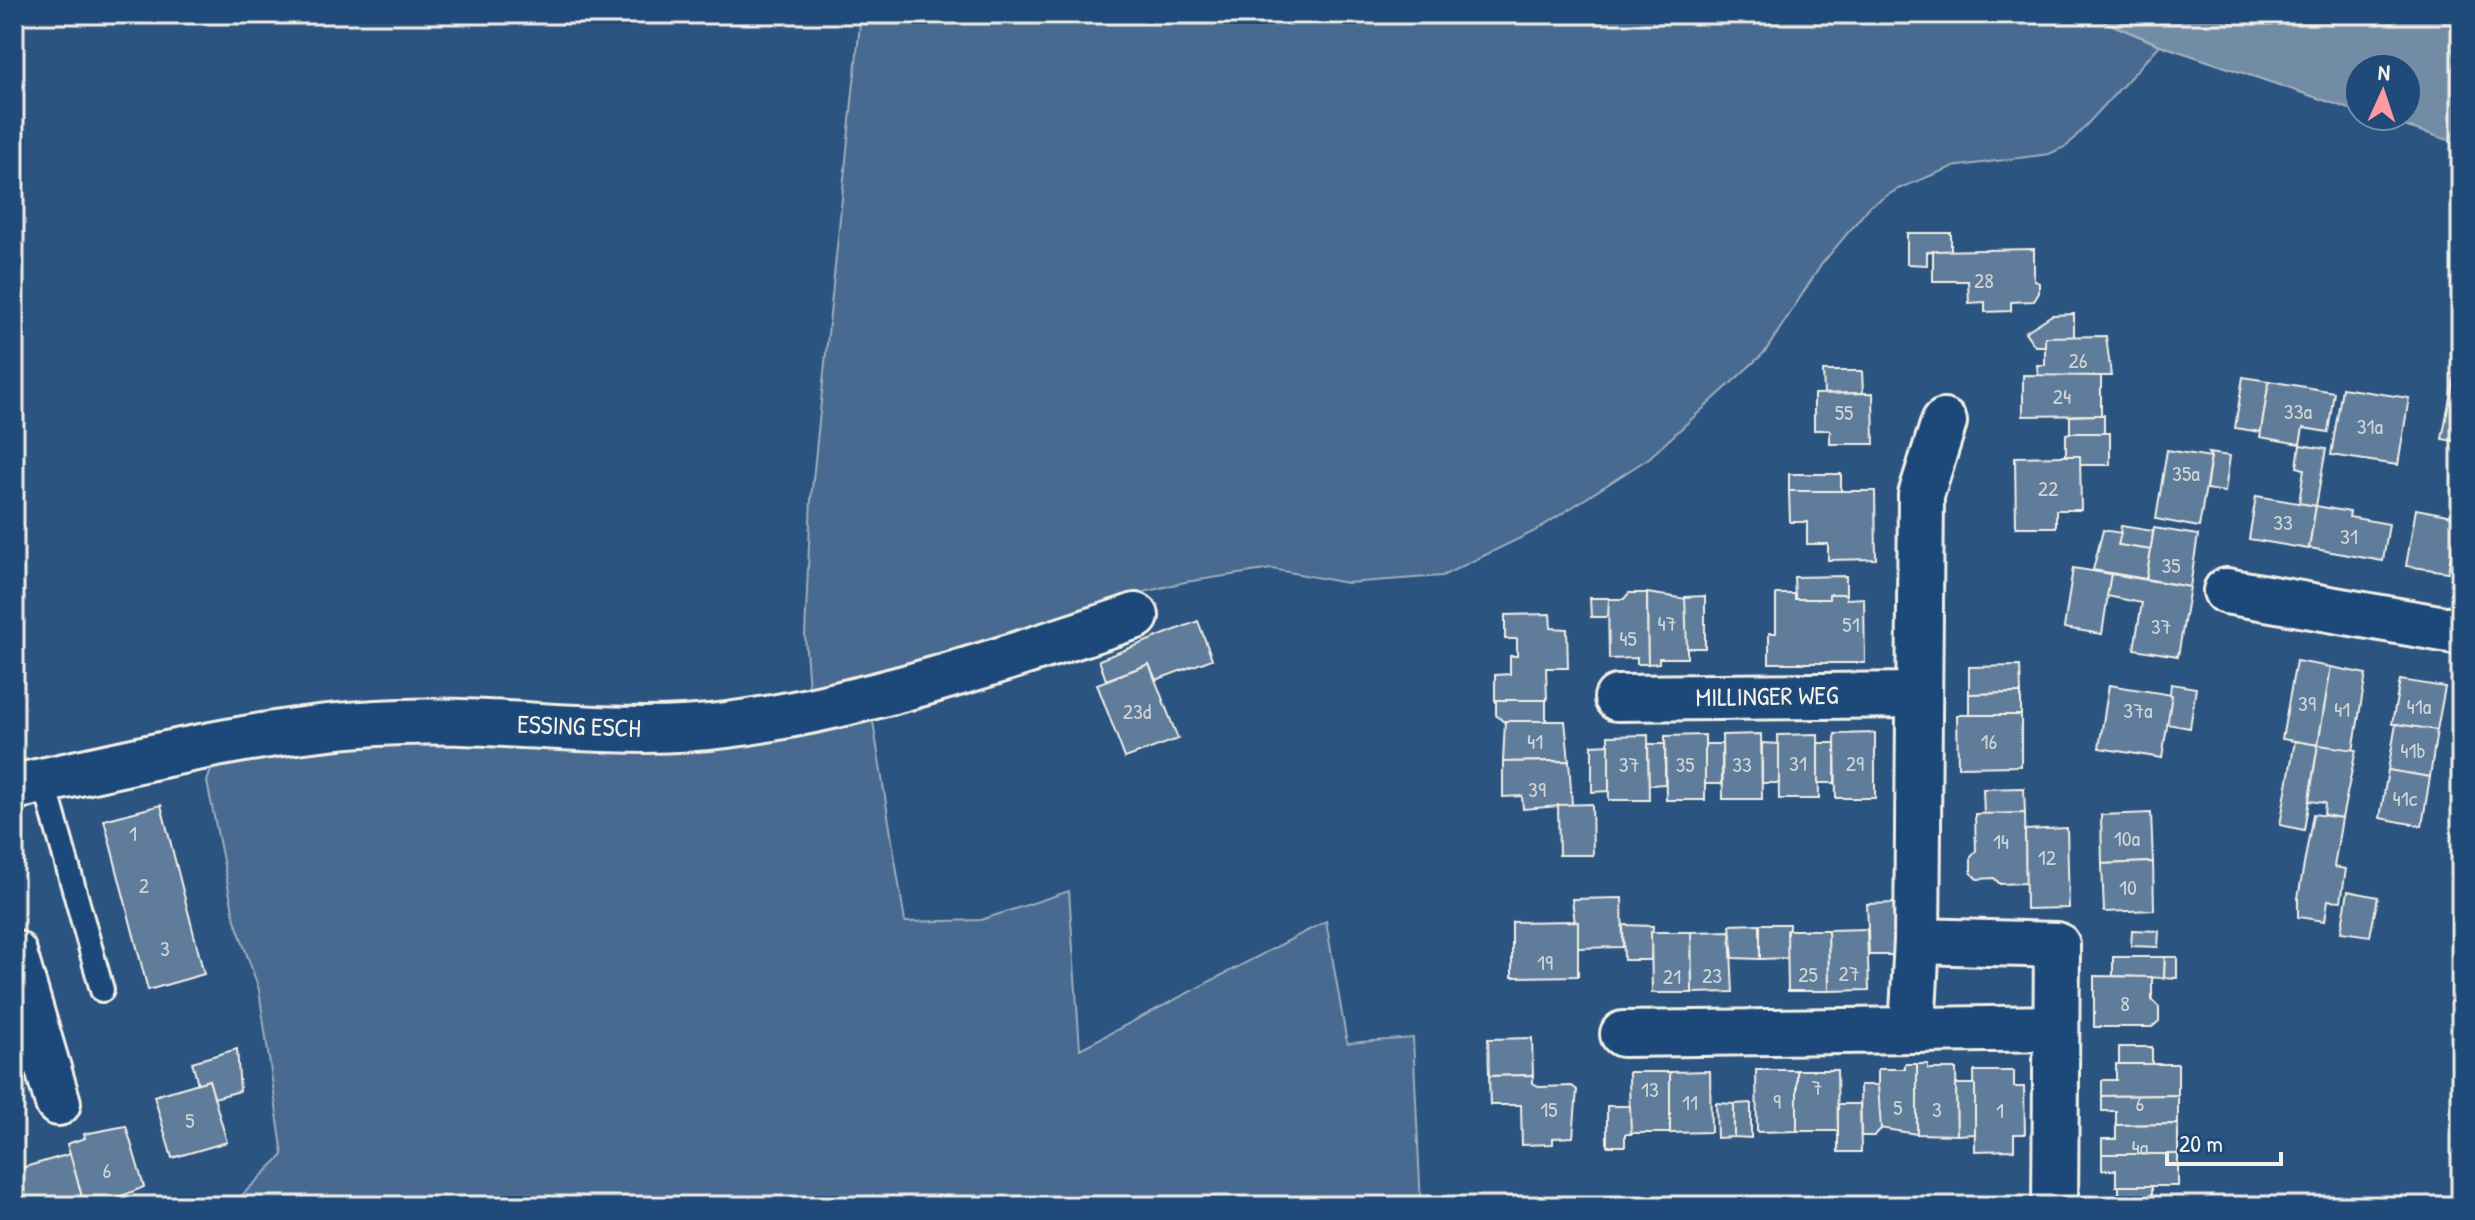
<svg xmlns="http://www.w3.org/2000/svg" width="2475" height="1220" viewBox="0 0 2475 1220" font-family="'Patrick Hand',sans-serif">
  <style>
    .green { fill: #496b90; stroke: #9eaebc; stroke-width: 2 }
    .water { fill: #738ca6; stroke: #a7b4c0; stroke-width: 2 }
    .building { fill: #5e7b9a; stroke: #f4f1e8; stroke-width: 2 }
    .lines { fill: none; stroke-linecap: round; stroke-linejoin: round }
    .lane-casing { stroke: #f4f1e8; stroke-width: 28 }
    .street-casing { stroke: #f4f1e8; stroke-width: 50 }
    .lane { stroke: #1f4a7a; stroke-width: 22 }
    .street { stroke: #1f4a7a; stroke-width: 44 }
    .labels { text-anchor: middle; stroke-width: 6; stroke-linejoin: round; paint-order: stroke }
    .number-label { font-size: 22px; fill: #ced4d4 }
    .street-label { font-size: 26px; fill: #f4f1e8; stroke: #1f4a7a }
  </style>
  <rect width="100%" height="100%" fill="#2c5481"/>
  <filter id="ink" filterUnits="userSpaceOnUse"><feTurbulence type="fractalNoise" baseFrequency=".0125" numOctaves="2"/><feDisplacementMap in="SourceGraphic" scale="16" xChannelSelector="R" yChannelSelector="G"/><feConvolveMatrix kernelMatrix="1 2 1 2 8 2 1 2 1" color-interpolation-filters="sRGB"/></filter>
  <g filter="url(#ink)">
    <g class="green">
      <path d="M861,14H2087L2160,45L2067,146L2049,154L1952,167L1898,189L1870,206L1821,265L1765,352L1649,458L1535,531L1442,576L1347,583L1272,569L1185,582L1087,606L993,644L809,689L805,636L811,499Z"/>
      <path d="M871,709L905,922L981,920L1069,891L1080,1049L1326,921L1347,1043L1413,1038L1421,1206H231L283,1155L259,990L235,920L207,782L215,757L244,749Z"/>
    </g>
    <path class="water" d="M2087,14H2461V144L2372,116H2407V68H2359V112L2160,45Z"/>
    <g class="building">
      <path d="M1907,233H1951V251L1927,252V265L1907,264Z"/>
      <path d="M2034,249V280L2039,283V293L2034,301L2011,302V311L1985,312V302L1969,303L1968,281H1933V251Z"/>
      <path d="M2074,314V337H2045V346H2035L2025,332L2052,315Z"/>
      <path d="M2106,336L2111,376H2038L2037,365H2045V337Z"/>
      <path d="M2460,345L2461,346L2460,442L2442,439Z"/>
      <path d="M1823,371H1862L1863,393L1824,394Z"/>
      <path d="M2023,375L2101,376V415L2023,416Z"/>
      <path d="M2243,377L2269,381L2261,432L2235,428Z"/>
      <path d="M2269,381L2334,392L2328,432L2303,428L2300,444L2260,437Z"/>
      <path d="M2342,388L2409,398L2398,465L2331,455Z"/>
      <path d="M1873,393L1874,444H1830V430H1814V394Z"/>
      <path d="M2101,415H2104V433H2070V416Z"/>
      <path d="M2070,433H2110V465H2080V456H2066V434Z"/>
      <path d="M2300,445L2326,449L2316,506L2299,503L2304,469L2297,467Z"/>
      <path d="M2167,450L2211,457L2199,527L2156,519Z"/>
      <path d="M2208,453L2230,456L2225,492L2206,489L2211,457Z"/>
      <path d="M2066,456H2080L2081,510H2056V527H2016L2015,457Z"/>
      <path d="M2461,469V497L2456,496Z"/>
      <rect x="1789" y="474" width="52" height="17"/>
      <path d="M1789,491H1875L1876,559L1828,560V544H1807V522H1790Z"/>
      <path d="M2256,496L2316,506L2309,549L2249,539Z"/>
      <path d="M2316,506L2350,512L2349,517L2389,524L2383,561L2309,548Z"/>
      <path d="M2416,509L2458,517L2448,572L2406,566Z"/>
      <path d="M2121,526L2153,531L2151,550L2118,545Z"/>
      <path d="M2154,528L2198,535L2190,587L2146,579Z"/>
      <path d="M2103,530L2121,533L2118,545L2151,550L2146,579L2093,570Z"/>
      <path d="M2073,568L2111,574L2102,634L2064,628Z"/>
      <path d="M2111,574L2190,587L2178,656L2134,649L2142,603L2107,596Z"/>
      <path d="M1846,576V594H1829V599H1795L1794,577Z"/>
      <path d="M1629,593H1647L1648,664H1637V658L1609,659L1608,599H1624Z"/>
      <path d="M1647,593L1687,599V658H1659V663L1648,664Z"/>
      <path d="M1776,594H1795V599H1829V594H1846V599L1864,598L1865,663H1769V633H1776Z"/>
      <path d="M1705,596V648H1687L1685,597Z"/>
      <path d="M1590,598H1609L1608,617H1591Z"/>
      <path d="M1550,614L1551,628L1567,629L1568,668H1546L1547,700H1495V675L1510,674V656H1517V639H1505V615Z"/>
      <path d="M1198,621L1212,659L1156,680L1149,664L1106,680L1099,660Z"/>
      <path d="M2296,661L2331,667L2318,745L2282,739Z"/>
      <path d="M1149,664L1178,739L1125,758L1097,684Z"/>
      <path d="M2020,666L2021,693L1969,694V667Z"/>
      <path d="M2331,667L2366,674L2353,751L2318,745Z"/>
      <path d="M2400,680L2445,687L2437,730L2392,724Z"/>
      <path d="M2171,684L2196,688L2190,728L2167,724Z"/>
      <path d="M2109,685L2172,695L2162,758L2099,748Z"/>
      <path d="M2021,693V715H1969V694Z"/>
      <path d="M1496,700H1546V721L1505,723L1496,715Z"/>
      <path d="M2461,704V739L2456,738Z"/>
      <path d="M1957,715H2021V766L1958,767Z"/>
      <path d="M1505,721H1565L1569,761L1503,762Z"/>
      <path d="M2396,724L2437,730L2430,777L2388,770Z"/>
      <path d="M1875,733V798H1836L1835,734Z"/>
      <path d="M1761,734L1762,799H1723L1722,735Z"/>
      <path d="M1818,734L1819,799H1779L1778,735Z"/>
      <path d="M1648,735L1649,800H1609L1608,736Z"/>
      <path d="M1705,735V800H1666L1665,736Z"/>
      <path d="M2295,741L2318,745L2304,830L2280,825Z"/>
      <path d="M1762,743L1779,744V783H1762Z"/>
      <rect x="1818" y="743" width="17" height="40"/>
      <path d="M1609,744V791L1592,792V745Z"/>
      <path d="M1648,744H1665V784L1649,785Z"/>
      <rect x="1705" y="744" width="17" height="40"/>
      <path d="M2318,745L2356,750L2342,818L2324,815L2325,803L2309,801Z"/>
      <path d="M1569,761L1572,805L1523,809L1522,796L1503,797V762Z"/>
      <path d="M2388,770L2430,777L2422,826L2380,818Z"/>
      <path d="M2024,788L2025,813L1984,815L1983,789Z"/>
      <path d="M1592,804L1593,855H1559L1558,805Z"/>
      <path d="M161,805L204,974L148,990L104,820Z"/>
      <path d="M2025,813L2026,883L2000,884L1994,878L1977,879L1971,873V857L1976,851L1975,814Z"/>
      <path d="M2151,813L2153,862L2102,864L2101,815Z"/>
      <path d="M2313,814L2342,818L2334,867L2346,869L2341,901L2328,900L2325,921L2298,917V898Z"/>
      <path d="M2067,828L2069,908L2026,909L2025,830Z"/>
      <path d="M2153,862L2154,910L2104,912L2102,864Z"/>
      <path d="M2348,891L2378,897L2370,936L2341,932Z"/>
      <path d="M1622,898L1623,947L1578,948L1572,899Z"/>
      <path d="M1896,903L1897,955H1869L1867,904Z"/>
      <path d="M1573,921L1578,922V976L1512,977V922Z"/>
      <path d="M1760,924V959L1733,958L1730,925Z"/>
      <path d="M1760,924H1789L1788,958L1760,959Z"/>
      <path d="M1623,925L1653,926L1651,960H1624Z"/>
      <path d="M1867,929L1869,990L1829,991L1828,930Z"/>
      <path d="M1787,930H1828L1829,991H1788Z"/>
      <path d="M2132,930L2159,931L2158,947L2131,946Z"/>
      <path d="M1730,931L1733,992L1692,993L1691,932Z"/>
      <path d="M1651,932H1691L1692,993H1652Z"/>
      <path d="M2113,957H2165L2164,978L2113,976Z"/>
      <path d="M2165,957H2177V978L2164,977Z"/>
      <path d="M2094,976L2152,977V1000L2159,1007V1021L2152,1027H2094Z"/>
      <path d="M1532,1038L1533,1075L1489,1076L1488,1039Z"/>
      <rect x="2119" y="1047" width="33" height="17"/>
      <path d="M237,1049L240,1091L214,1098L209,1080L198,1084L192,1062Z"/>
      <path d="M1905,1064H1917V1134L1878,1128V1069H1905Z"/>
      <path d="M1917,1064H1928V1069H1956L1957,1135L1917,1134Z"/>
      <path d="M2116,1064H2178V1095L2102,1096V1080H2116Z"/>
      <path d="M1756,1070H1797V1131L1757,1132Z"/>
      <path d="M1797,1070H1837L1838,1131H1797Z"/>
      <path d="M1710,1071L1711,1132L1670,1133V1072Z"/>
      <path d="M1974,1071H2014V1087H2024L2025,1134H2014V1150L1975,1151Z"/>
      <path d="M1629,1072H1670V1133H1630Z"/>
      <path d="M1533,1075V1083L1540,1087L1572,1086L1577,1090L1573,1137L1553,1138V1144L1522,1145L1521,1105H1490L1489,1076Z"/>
      <path d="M209,1080L227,1142L172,1158L154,1096Z"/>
      <path d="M1956,1084H1975V1134L1957,1135Z"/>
      <path d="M1860,1085H1878L1881,1129L1874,1136H1861Z"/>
      <path d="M2178,1095V1124L2116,1125V1111H2102V1096Z"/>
      <path d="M1716,1103L1734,1104V1137L1717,1138Z"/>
      <path d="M1751,1103V1138L1734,1137V1104Z"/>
      <path d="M1838,1104H1860L1861,1152H1838Z"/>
      <path d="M1607,1106H1630L1631,1134H1625V1146H1607Z"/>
      <path d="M2178,1124V1154H2102V1139H2116V1125Z"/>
      <path d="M126,1126L144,1187L105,1203L104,1199L84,1204L67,1144L85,1138L84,1134Z"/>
      <path d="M70,1154L82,1197L53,1206H28L18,1169Z"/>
      <path d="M2102,1154H2178V1186H2116V1170H2102Z"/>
      <rect x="2119" y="1186" width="33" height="16"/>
      <rect x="1976" y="1199" width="28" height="7"/>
    </g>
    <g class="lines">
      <defs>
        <path id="lane" d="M44,781L102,990"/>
        <g id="street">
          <path d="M1944,422L1921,495L1917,941L2057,945L2055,1206"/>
          <path d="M2226,591L2461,632"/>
          <path d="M1617,698L1918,695"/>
          <path d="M14,787C134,762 254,730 377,723C492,715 613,740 727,725C863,707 1006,659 1136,616"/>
          <path d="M14,953L58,1103"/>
          <path d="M1912,1030L1917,941"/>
          <path d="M1623,1034L2055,1028"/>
        </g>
      </defs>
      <use href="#lane" class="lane-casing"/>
      <use href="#street" class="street-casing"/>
      <use href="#lane" class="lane"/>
      <use href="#street" class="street"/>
    </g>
  </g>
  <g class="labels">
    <g class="number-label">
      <text x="1984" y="288">28</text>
      <text x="2078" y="368">26</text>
      <text x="2062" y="404">24</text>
      <text x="2298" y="419">33a</text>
      <text x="1844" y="420">55</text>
      <text x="2370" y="434">31a</text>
      <text x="2186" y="481">35a</text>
      <text x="2048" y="496">22</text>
      <text x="2283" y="530">33</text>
      <text x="2349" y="544">31</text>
      <text x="2171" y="573">35</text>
      <text x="1667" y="631">47</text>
      <text x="1851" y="632">51</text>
      <text x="2161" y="634">37</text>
      <text x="1628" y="646">45</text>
      <text x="2307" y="711">39</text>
      <text x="2419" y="714">41a</text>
      <text x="2342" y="717">41</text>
      <text x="2138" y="718">37a</text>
      <text x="1137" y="719">23d</text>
      <text x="1535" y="749">41</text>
      <text x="1989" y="749">16</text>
      <text x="2413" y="758">41b</text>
      <text x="1798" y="771">31</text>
      <text x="1855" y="771">29</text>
      <text x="1629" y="772">37</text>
      <text x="1685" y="772">35</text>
      <text x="1742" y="772">33</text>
      <text x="1537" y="797">39</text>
      <text x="2405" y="806">41c</text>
      <text x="133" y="841">1</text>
      <text x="2127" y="846">10a</text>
      <text x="2001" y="849">14</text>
      <text x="2047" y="865">12</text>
      <text x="144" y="893">2</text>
      <text x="2128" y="895">10</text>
      <text x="165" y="956">3</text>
      <text x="1545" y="970">19</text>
      <text x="1849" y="981">27</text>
      <text x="1808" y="982">25</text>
      <text x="1712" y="983">23</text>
      <text x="1672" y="984">21</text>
      <text x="2125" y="1011">8</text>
      <text x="1817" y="1095">7</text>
      <text x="1650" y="1097">13</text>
      <text x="1777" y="1109">9</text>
      <text x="1690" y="1110">11</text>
      <text x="2140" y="1111">6</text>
      <text x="1898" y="1115">5</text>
      <text x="1549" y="1117">15</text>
      <text x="1937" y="1117">3</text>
      <text x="2000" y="1118">1</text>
      <text x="190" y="1128">5</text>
      <text x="2140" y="1155">4a</text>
      <text x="107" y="1178">6</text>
    </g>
    <g class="street-label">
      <text transform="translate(1767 696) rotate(-1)" y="9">MILLINGER WEG</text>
      <text transform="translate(579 726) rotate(2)" y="9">ESSING ESCH</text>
    </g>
  </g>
  <rect width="2475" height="1220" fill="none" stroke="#1f4a7a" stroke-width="48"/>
  <rect x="24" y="24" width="2427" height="1172" fill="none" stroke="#f4f1e8" stroke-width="3" filter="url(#ink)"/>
  <g transform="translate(2383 92) rotate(3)"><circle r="38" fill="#1f4a7a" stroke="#748da6" stroke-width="2"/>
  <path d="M0-6L14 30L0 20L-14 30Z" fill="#ff9aa2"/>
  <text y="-12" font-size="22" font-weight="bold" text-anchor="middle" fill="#f4f1e8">N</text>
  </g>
  <path d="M2167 1152v12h114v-12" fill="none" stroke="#f4f1e8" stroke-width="4"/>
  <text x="2179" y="1152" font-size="24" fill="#f4f1e8" stroke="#1f4a7a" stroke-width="6" paint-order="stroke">20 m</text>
</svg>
